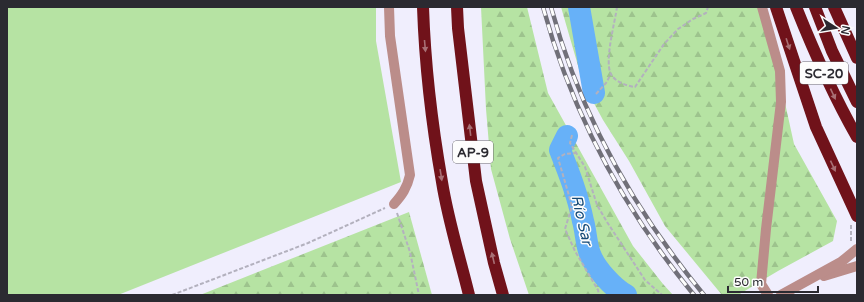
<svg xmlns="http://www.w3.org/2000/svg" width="864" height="302" viewBox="0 0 864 302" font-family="'Varela Round',sans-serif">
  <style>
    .green { fill: #b6e3a3 }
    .forest { fill: url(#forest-firs) }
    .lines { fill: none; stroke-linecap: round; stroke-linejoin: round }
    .river { stroke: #67b1f8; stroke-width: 22 }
    .path { stroke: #b3b1be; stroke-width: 2; stroke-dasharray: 4 2; stroke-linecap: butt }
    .minor { stroke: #bb8d8a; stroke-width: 10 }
    .highway { stroke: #70121a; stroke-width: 12 }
    .rail-casing { stroke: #717079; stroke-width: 4.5 }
    .rail { stroke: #fdfdfd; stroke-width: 3; stroke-dasharray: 9; stroke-linecap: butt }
    .oneway { fill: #a87075 }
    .labels { text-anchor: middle; stroke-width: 3; stroke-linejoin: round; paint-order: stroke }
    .shield { fill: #fdfdfd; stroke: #6a696e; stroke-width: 1 }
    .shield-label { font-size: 13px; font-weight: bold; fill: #2b2a31 }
    .water-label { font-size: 15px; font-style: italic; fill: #144976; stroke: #fdfdfd }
  </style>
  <defs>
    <pattern id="forest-firs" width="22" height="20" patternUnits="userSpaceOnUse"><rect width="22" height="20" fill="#b6e3a3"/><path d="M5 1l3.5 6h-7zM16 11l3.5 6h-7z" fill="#9dc38d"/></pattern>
  </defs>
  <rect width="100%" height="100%" fill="#f0eefd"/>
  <path class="green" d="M7,7H376V41L401,182L118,295H7Z"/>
  <g class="forest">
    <path d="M481,7H527L548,93L633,246L663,284L673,295H529L510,239L491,169L486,109Z"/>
    <path d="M561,7H764L794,144L837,221L833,241L778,271L738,295H722L665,226L629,161L603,120L583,83Z"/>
    <path d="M409,212L432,295H200Z"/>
  </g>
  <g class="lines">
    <g class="river">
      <path d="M579,7L594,93"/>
      <path d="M567,136L560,150C569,173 578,196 583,221C586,231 586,244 590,254C595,268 613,288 626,295"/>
    </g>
    <g class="path">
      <path d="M617,7C615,22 604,62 611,74C615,82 627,86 635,87L664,44L678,29L693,19L706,13L708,7"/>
      <path d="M596,94L606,83L611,74"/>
      <path d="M572,135L570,143L585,167L597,205L607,222L645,280L662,295"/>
      <path d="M577,153L565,154L558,158L572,206L565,229L575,251L598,290L599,295"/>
      <path d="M397,213L410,252L419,295"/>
      <path d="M851,241V225"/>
      <path d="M172,295L308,243L385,208"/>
    </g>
    <g class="minor">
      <path d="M389,7L390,36L410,175C407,188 402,195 394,204"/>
      <path d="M762,7L780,71L781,102L766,229L761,284L768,295"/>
      <path d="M824,276L857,266"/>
      <path d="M781,295L841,262L857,249"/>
    </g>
    <g class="highway">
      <path d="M423,7C425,66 432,125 442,182C448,220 460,258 469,295"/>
      <path d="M457,7L458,28L476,181L494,263L503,295"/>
      <path d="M776,7L816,127L857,216"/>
      <path d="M796,7C814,52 833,95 857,137"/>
      <path d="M815,7L832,51L857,102"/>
      <path d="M834,7L857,58"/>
    </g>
    <defs>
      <g id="rail">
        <path d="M543,7C572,113 624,210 694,295"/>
        <path d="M551,7C580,114 634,210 704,295"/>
      </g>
    </defs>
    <use href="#rail" class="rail-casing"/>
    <use href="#rail" class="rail"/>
  </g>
  <defs><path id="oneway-solid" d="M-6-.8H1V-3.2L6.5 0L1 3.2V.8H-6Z"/></defs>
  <g class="oneway">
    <use href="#oneway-solid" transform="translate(788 44) rotate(72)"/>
    <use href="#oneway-solid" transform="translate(425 46) rotate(85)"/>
    <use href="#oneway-solid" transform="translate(833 94) rotate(65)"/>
    <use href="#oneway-solid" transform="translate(470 130) rotate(-97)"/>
    <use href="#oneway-solid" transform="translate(833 166) rotate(65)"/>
    <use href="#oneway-solid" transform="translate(441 175) rotate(81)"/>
    <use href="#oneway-solid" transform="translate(493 258) rotate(-103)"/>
  </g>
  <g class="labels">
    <g class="shield">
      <rect x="800" y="62" width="48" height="22" rx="3"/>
      <rect x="453" y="141" width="40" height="22" rx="3"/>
    </g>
    <g class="shield-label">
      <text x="824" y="78">SC-20</text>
      <text x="473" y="157">AP-9</text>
    </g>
    <g class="water-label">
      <text transform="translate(582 220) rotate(77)" y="5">Río Sar</text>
    </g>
  </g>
  <rect width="864" height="302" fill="none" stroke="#2b2a31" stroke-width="16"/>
  <g transform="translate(836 28) rotate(102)" stroke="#fdfdfd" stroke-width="3" paint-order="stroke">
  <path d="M0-3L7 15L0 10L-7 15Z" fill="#2b2a31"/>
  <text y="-6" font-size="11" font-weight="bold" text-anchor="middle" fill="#2b2a31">N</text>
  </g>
  <path d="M728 286v6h90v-6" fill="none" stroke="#2b2a31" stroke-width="2"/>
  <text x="734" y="286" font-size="12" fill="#2b2a31" stroke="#fdfdfd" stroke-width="3" paint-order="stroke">50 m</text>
</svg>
